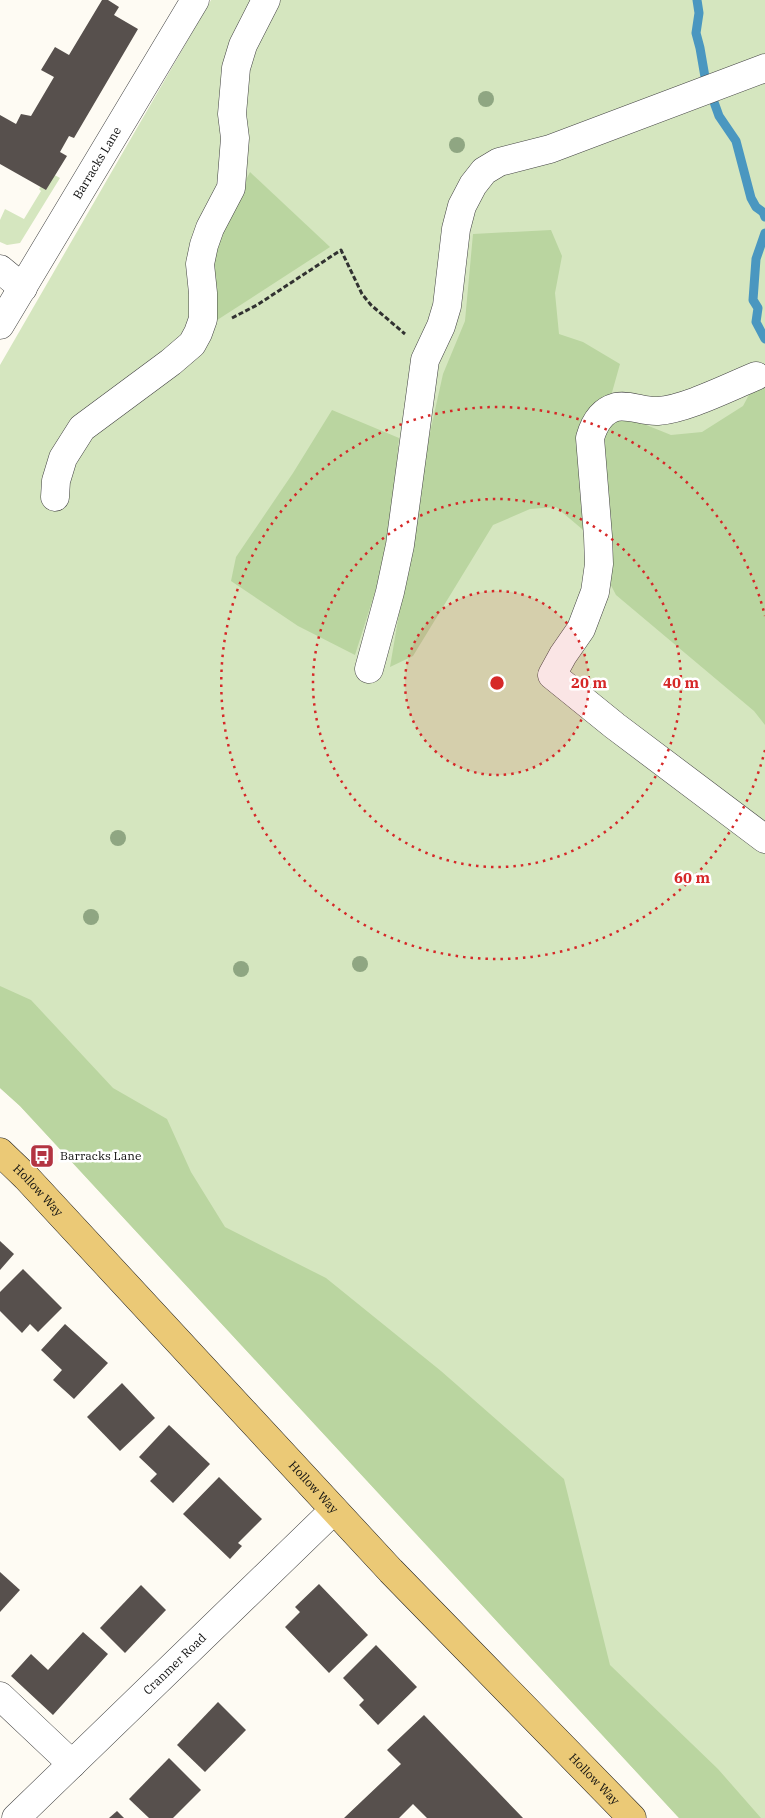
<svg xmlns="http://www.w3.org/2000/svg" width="765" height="1818" viewBox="0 0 765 1818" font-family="'IBM Plex Serif',serif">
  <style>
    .green { fill: #d5e6bf }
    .forest { fill: #bad5a0 }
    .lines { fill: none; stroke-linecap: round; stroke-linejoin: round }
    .stream { stroke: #4a97c0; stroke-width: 9 }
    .building { fill: #57504d }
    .minor-casing { stroke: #424242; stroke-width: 29 }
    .major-casing { stroke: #202020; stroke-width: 29 }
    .path { stroke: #313131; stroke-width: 3; stroke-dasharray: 5 2.5; stroke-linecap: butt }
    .minor { stroke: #fff; stroke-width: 28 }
    .major { stroke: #ebc976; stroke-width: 28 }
    .tree { fill: #8fa682 }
    .ring { fill: none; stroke: #d62828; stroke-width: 2.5; stroke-dasharray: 2.5 5 }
    .labels { text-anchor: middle; stroke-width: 5; stroke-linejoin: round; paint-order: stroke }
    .street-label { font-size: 12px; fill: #0f0f0f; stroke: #fff }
    .poi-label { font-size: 12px; fill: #0f0f0f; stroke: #fff; text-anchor: start }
    .centre { fill: #d62828; stroke: #fff; stroke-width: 2.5 }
    .ring-label { font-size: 15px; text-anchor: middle; font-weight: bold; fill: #d62828; stroke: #fff; stroke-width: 5; stroke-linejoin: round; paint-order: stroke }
  </style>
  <rect width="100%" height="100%" fill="#fefbf3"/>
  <g class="green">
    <path d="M211,0H765V1818H679L20,1106L0,1088V365Z"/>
    <path d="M51,173L60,178L20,243L7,245L0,242V220L5,209L24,219L41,191L39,189Z"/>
  </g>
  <g class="forest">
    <path d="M250,172L330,247L211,324L208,255Z"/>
    <path d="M551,230L562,256L555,293L559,334L583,342L620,364L611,396L634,420L671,435L702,432L743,406L765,365V725L754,711L616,595L582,529L556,507L530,509L493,525L413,656L390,667L429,437L443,374L465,321L473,234Z"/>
    <path d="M332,410L399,438L388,551L355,655L298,626L231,581L236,557L293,473Z"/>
    <path d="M0,986L31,1000L113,1088L167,1119L191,1172L225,1227L326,1278L441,1371L564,1479L610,1665L718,1769L761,1818H679L20,1106L0,1088Z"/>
  </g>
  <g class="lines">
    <g class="stream">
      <path d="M697,0L699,13L696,33L700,48L705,77L719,116L736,141L751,198L756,207L763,212L765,217"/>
      <path d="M765,233L756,259L753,300L758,308L756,322L765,339"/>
    </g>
  </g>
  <g class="building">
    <path d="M102,0H108L119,7L114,15L138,29L74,138L69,136L60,152L67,156L46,190L0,164V115L16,124L21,114L31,116L54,77L41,70L55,47L69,55Z"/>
    <path d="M0,1241L14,1254L0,1270Z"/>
    <path d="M23,1269L62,1308L38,1332L30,1324L22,1333L0,1311V1292Z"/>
    <path d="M65,1324L108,1363L74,1399L53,1380L62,1370L41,1350Z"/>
    <path d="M122,1383L155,1418L120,1451L87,1417Z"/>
    <path d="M169,1425L210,1464L173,1503L150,1481L157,1474L139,1457Z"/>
    <path d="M219,1477L262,1519L238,1543L242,1546L230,1559L183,1514Z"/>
    <path d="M0,1572L20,1590L0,1612Z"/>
    <path d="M319,1584L368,1635L329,1673L285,1627L300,1612L295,1607Z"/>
    <path d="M141,1585L166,1610L125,1653L100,1628Z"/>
    <path d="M83,1632L108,1654L53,1715L11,1676L31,1654L48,1670Z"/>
    <path d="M376,1645L417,1687L378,1725L359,1705L364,1700L343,1678Z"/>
    <path d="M218,1702L246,1730L205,1772L177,1745Z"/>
    <path d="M424,1715L523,1818H427L413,1804L399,1818H344L401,1764L387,1750Z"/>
    <path d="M169,1758L201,1790L173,1818H149L129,1799Z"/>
    <path d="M117,1811L124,1818H109Z"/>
  </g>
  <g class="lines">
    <defs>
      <g id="minor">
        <path d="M0,269L23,288"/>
        <path id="s1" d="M0,325L195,0"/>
        <path d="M756,376C729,387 686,409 658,411C644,412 629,404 616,407C601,411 594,424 590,438L598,536L599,564L595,592L581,629L563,655L552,675L615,726L765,839"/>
        <path d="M55,497L56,481L63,458L82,428L171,362L192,344L198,333L203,319V293L200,264L204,245L210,228L231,188L235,138L232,114L236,68L243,45L266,0"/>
        <path d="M369,669L390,592L400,545L425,360L441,326L447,306L456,229L462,206L473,185L484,171L499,162L550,149L765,68"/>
        <path d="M0,1696L72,1764"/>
        <path id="s2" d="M16,1818L334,1510"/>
      </g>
      <g id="major">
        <path id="s3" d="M0,1152L26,1177L391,1571L632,1818"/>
      </g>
    </defs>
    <use href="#minor" class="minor-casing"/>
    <use href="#major" class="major-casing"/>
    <path class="path" d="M232,318L257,305L341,250L362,294L371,305L405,334"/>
    <use href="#minor" class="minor"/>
    <use href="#major" class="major"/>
  </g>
  <g class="tree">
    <circle cx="486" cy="99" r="8"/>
    <circle cx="457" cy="145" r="8"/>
    <circle cx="118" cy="838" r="8"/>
    <circle cx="91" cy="917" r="8"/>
    <circle cx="360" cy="964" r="8"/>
    <circle cx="241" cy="969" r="8"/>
  </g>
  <circle cx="497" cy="683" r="92" fill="#d62828" fill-opacity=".12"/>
  <g class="ring">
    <circle cx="497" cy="683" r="92"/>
    <circle cx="497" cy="683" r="184"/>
    <path d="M765 750A276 276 0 1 1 765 616"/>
  </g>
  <defs>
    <symbol id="bus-square" viewBox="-11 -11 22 22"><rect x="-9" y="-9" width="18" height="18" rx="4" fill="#b33441" stroke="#fff"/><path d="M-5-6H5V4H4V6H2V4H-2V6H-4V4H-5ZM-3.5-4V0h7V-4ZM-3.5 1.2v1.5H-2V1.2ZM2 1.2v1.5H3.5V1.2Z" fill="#fff"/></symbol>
  </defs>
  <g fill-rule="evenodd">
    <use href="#bus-square" x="28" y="1142" width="28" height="28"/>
  </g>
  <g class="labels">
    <g class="street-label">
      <text dy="4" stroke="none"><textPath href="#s1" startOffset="189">Barracks Lane</textPath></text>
      <text dy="4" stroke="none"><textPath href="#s3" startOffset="54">Hollow Way</textPath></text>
      <text dy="4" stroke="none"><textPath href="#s3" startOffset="459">Hollow Way</textPath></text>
      <text dy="4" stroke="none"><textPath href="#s2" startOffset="221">Cranmer Road</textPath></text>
      <text dy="4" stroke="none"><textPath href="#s3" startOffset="864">Hollow Way</textPath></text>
    </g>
    <g class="poi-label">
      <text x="60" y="1160">Barracks Lane</text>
    </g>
  </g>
  <circle cx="497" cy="683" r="8" class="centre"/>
  <g class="ring-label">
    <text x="589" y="688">20 m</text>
    <text x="681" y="688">40 m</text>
    <text x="692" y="883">60 m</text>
  </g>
</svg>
